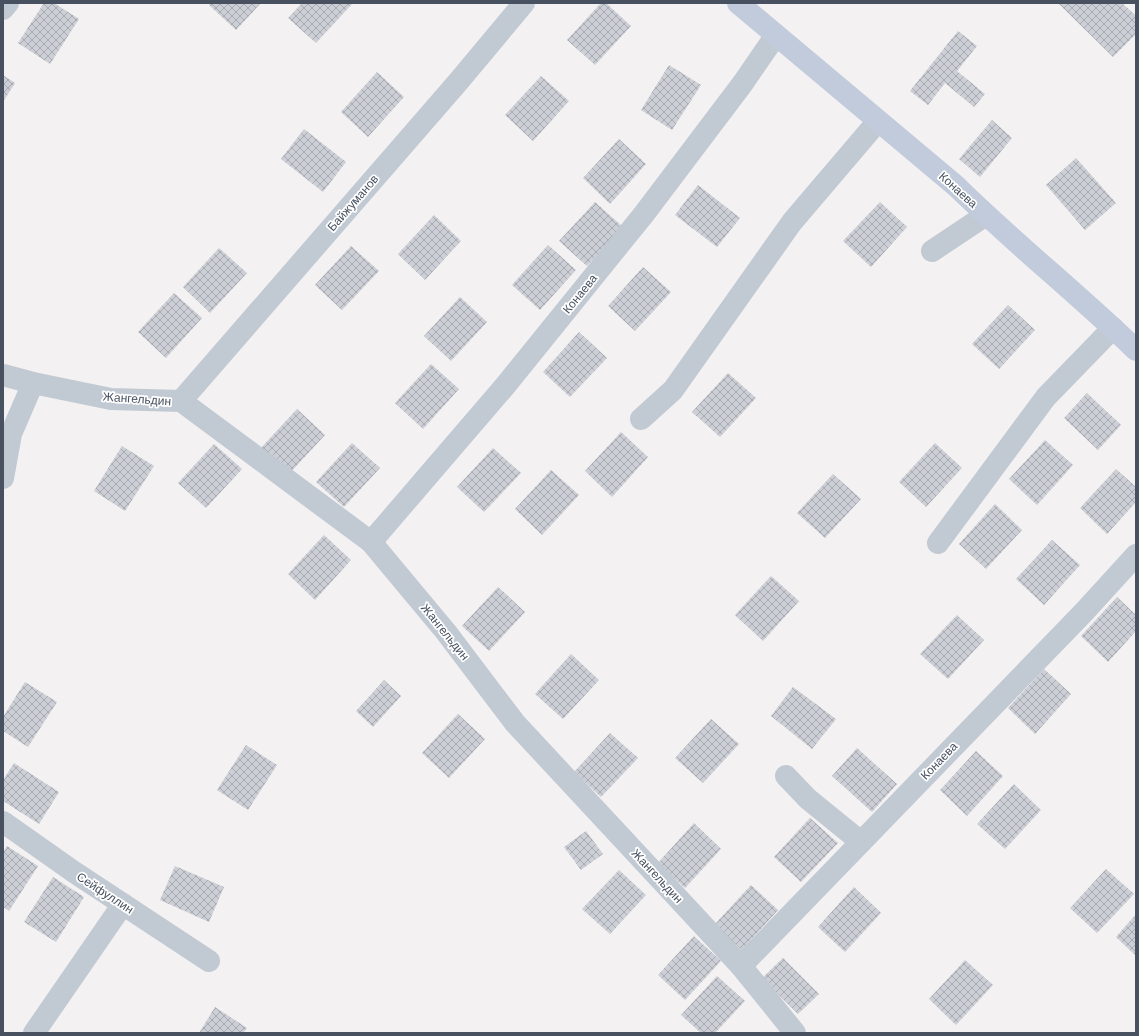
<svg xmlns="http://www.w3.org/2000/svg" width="1139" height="1036" viewBox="0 0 1139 1036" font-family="'Work Sans',sans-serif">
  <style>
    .building { fill: url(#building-cross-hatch) }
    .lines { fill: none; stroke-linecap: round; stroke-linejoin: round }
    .street { stroke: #c1c9d3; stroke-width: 22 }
    .secondary { stroke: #c2cbdb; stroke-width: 22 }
    .labels { text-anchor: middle; stroke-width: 3.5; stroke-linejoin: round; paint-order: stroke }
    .street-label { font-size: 12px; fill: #475160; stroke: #fff }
  </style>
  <defs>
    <pattern id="building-cross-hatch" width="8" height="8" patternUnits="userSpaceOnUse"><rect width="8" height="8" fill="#cccfd6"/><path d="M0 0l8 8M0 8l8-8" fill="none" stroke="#a7aab1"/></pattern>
  </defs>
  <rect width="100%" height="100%" fill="#f3f1f1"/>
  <g class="building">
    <path d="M44,3H54L79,19L50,64L18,43Z"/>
    <path d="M210,3H261L236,30L209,5Z"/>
    <path d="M302,3H351L352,4L316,43L288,18Z"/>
    <path d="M601,3H606L631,26L595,65L567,40Z"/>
    <path d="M1058,3H1122L1136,16V34L1113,57Z"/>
    <path d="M958,31L977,46L957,71L985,94L974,107L945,83L928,105L910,91Z"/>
    <path d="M669,65L701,85L672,130L641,110Z"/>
    <path d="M377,72L404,97L368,137L341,112Z"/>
    <path d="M3,75L15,83L3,102Z"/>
    <path d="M541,76L569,101L533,141L505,115Z"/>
    <path d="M992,120L1012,138L980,177L959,159Z"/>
    <path d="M304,129L346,162L323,192L281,159Z"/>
    <path d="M619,139L646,164L610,204L583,178Z"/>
    <path d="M1076,158L1116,203L1085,230L1046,185Z"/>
    <path d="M698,185L740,218L717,247L675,215Z"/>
    <path d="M595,202L623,227L587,266L559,241Z"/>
    <path d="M880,202L907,227L871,267L843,241Z"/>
    <path d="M434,215L461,241L425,280L398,254Z"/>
    <path d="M548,245L576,270L540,310L512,285Z"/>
    <path d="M351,246L379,271L342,310L315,285Z"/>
    <path d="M219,248L247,273L210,313L183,287Z"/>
    <path d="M643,267L671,292L635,331L608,306Z"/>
    <path d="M174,293L202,318L166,358L138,332Z"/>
    <path d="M460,297L487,322L451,361L424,336Z"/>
    <path d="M1008,305L1035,330L999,369L972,344Z"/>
    <path d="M579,332L607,358L570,397L543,372Z"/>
    <path d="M431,364L459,389L423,429L395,403Z"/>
    <path d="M728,373L756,398L720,437L692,412Z"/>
    <path d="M1087,393L1121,425L1098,450L1064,418Z"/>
    <path d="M297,409L325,435L289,474L261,448Z"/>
    <path d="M621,432L648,457L612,497L585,471Z"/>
    <path d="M1045,440L1073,465L1037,505L1009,479Z"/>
    <path d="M352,443L380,468L344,507L316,482Z"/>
    <path d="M935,443L962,468L926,507L899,482Z"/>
    <path d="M214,444L242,469L206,508L178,483Z"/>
    <path d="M122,446L154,466L125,511L94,491Z"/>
    <path d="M493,448L521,473L484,512L457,487Z"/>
    <path d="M1116,469L1136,487V502L1107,534L1080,508Z"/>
    <path d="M551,470L579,495L542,535L515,509Z"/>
    <path d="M833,474L861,499L825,538L797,513Z"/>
    <path d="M995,504L1022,530L986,569L959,544Z"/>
    <path d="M324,535L351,560L315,600L288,574Z"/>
    <path d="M1052,540L1080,565L1044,605L1016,579Z"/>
    <path d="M771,576L799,601L763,641L735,615Z"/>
    <path d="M498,587L525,612L489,651L462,626Z"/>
    <path d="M1117,597L1136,615V631L1108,662L1081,636Z"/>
    <path d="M957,615L984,640L948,679L920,654Z"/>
    <path d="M571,654L599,680L563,719L535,694Z"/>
    <path d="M1044,669L1071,694L1035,734L1008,708Z"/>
    <path d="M384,680L401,696L373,727L356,711Z"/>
    <path d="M25,682L57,702L28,747L3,731V717Z"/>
    <path d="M793,687L836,719L812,749L771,716Z"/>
    <path d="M458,714L485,739L449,778L422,753Z"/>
    <path d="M711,719L739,744L703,783L675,758Z"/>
    <path d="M610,733L638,758L601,797L574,772Z"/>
    <path d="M246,745L277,765L248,810L217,790Z"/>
    <path d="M857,748L897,784L872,812L832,776Z"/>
    <path d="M976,751L1003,776L967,816L940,790Z"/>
    <path d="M14,763L59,792L39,824L3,801V780Z"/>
    <path d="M1014,784L1041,810L1005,849L977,824Z"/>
    <path d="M810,818L838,843L801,882L774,857Z"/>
    <path d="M694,823L721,849L685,888L658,863Z"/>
    <path d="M586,831L603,854L581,870L564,847Z"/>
    <path d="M7,846L38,866L9,911L3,907V852Z"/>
    <path d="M175,866L224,887L209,922L160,900Z"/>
    <path d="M1106,869L1134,894L1097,933L1070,908Z"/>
    <path d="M619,870L646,895L610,934L582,909Z"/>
    <path d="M53,877L84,897L56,942L24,922Z"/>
    <path d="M751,885L778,910L742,950L715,924Z"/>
    <path d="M854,887L881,913L845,952L818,927Z"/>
    <path d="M1136,914V956L1116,937Z"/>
    <path d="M694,936L721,961L685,1000L658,975Z"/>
    <path d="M783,958L819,994L798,1014L762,978Z"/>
    <path d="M965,960L993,985L956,1025L929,999Z"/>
    <path d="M717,976L745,1001L715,1033H701L681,1015Z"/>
    <path d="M215,1007L247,1028L243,1033H199Z"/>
  </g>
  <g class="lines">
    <g class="street">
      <path d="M3,9L8,3"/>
      <path d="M932,251L986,215"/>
      <path d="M3,375L33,383L111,399L181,401L371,542L446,632L515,723L741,966L795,1033"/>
      <path d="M181,401L458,82L524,3"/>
      <path d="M641,419L673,390L792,222L878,121"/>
      <path d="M3,478L11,434L33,383"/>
      <path d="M371,542L505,386L644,214L743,83L776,35"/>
      <path d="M938,543L1046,397L1113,328"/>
      <path d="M786,776L808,799L861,842"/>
      <path d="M3,822L74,872L209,961"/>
      <path d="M741,966L1084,612L1136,555"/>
      <path d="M34,1033L123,904"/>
    </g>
    <path class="secondary" d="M738,3L956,186C1014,243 1078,294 1136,350"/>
  </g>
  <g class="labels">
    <g class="street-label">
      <text transform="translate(958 190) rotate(42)" y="4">Конаева</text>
      <text transform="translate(353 203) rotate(-49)" y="4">Байжуманов</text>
      <text transform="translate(580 294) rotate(-51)" y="4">Конаева</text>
      <text transform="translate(137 399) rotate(4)" y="4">Жангельдин</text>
      <text transform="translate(445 632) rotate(51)" y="4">Жангельдин</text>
      <text transform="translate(939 761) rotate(-46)" y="4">Конаева</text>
      <text transform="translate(657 876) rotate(47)" y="4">Жангельдин</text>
      <text transform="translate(105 893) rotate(33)" y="4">Сейфуллин</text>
    </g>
  </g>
  <rect width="1139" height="1036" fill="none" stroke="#475160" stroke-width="8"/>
</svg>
